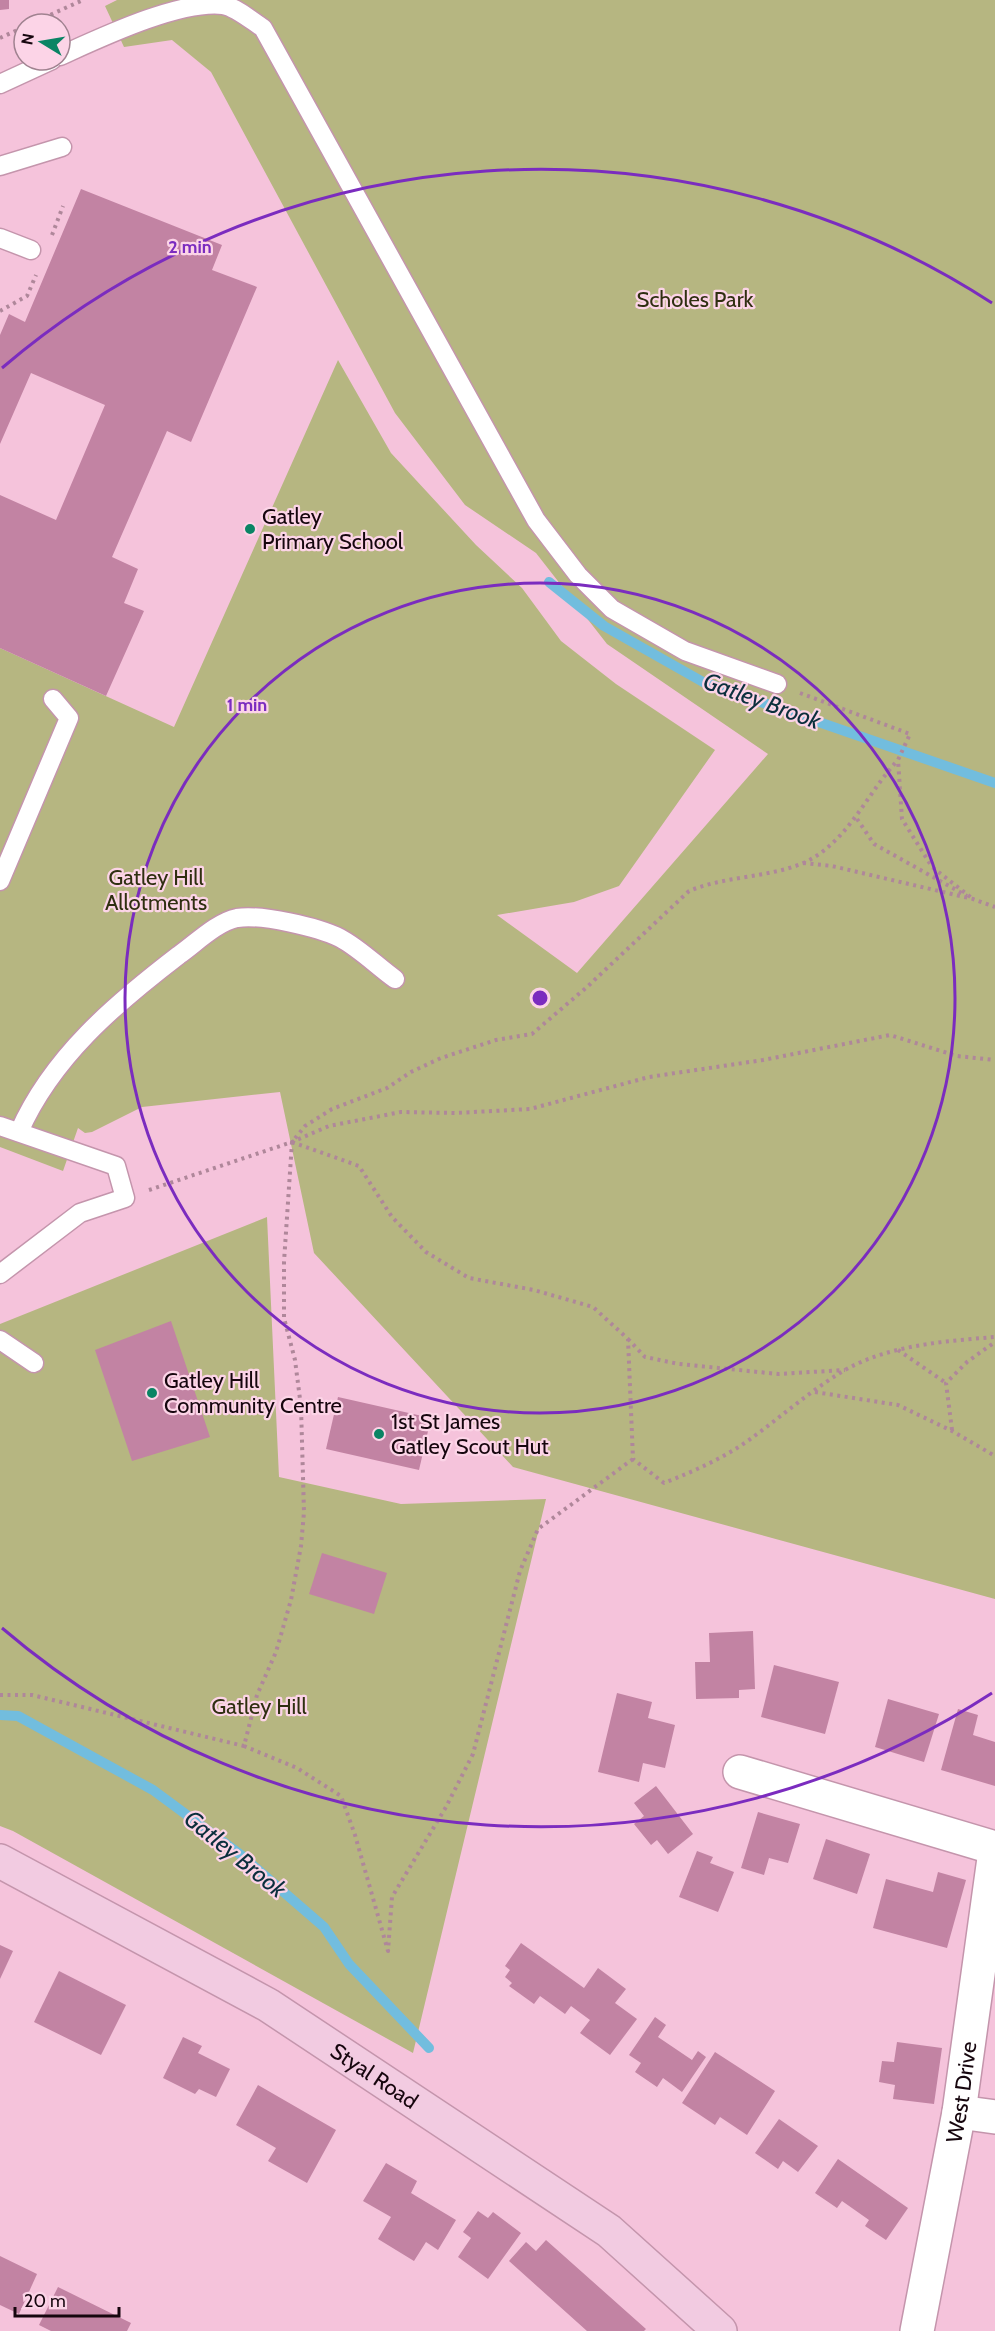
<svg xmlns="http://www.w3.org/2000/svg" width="995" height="2331" viewBox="0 0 995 2331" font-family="Cabin,sans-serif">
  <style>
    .green { fill: #b6b681 }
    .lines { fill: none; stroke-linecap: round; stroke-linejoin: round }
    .stream { stroke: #72bdde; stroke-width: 10 }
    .building { fill: #c283a3 }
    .lane-casing { stroke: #c495ac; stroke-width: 21 }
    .street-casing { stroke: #c495ac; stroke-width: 36 }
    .secondary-casing { stroke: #c495ac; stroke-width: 36 }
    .path { stroke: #af879a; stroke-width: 4; stroke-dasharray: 3 4.5; stroke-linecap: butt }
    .lane { stroke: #fff; stroke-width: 18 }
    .street { stroke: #fff; stroke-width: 33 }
    .secondary { stroke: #f2cbe1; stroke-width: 33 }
    .ring { fill: none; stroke: #7b2cbf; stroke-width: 3 }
    .poi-dot { fill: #0a8464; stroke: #fcd4e7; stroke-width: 2 }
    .labels { text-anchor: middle; stroke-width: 4.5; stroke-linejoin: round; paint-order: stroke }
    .park-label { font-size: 22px; fill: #2f2f10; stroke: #fcd4e7 }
    .poi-label { font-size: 22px; fill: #16060e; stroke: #fcd4e7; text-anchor: start }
    .street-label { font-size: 22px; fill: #16060e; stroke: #fcd4e7 }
    .water-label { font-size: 24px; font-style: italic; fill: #0b2f3d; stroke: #fcd4e7 }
    .centre { fill: #7b2cbf; stroke: #fcd4e7; stroke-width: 3 }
    .ring-label { font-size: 18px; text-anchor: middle; font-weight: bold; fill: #7b2cbf; stroke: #fcd4e7; stroke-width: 4.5; stroke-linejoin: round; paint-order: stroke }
  </style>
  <rect width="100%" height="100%" fill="#f5c3db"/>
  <g class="green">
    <path d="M117,0H995V1599L513,1467L314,1253L280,1092L142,1107L92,1132L85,1133L78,1128L63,1171L0,1147V648L174,727L338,360L391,453L476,545L522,588L561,641L616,684L715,750L619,886L574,902L497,915L577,973L768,754L607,644L536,553L465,505L395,413L211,72L172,40L124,47L105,6Z"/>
    <path d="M267,1217L279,1477L401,1504L546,1499L413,2053L13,1831L0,1826V1324Z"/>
  </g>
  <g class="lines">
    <g class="stream">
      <path d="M549,582L604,626L703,682L995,783"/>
      <path d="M0,1715L18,1716L153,1790L241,1855L324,1927L349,1964L429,2048"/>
    </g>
  </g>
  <g class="building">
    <path d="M0,0H9V9L0,10Z"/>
    <path d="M81,189L222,245L212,270L257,287L191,442L167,431L112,557L138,569L124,603L144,611L106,696L0,648V495L56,520L105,405L31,373L0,444V335L9,314L25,322Z"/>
    <path d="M171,1321L210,1437L132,1461L95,1350Z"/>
    <path d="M338,1397L431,1418L419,1470L326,1449Z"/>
    <path d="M322,1553L387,1573L374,1614L309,1594Z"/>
    <path d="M753,1631L755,1689L739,1690V1698L696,1699L695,1662H710L709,1633Z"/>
    <path d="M774,1665L839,1682L825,1734L761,1717Z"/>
    <path d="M617,1693L652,1702L648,1718L675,1725L665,1768L643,1763L639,1782L598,1772Z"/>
    <path d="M888,1699L939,1714L924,1762L875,1747Z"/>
    <path d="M958,1709L978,1715L973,1735L995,1742V1786L941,1770Z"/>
    <path d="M656,1786L693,1834L668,1854L657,1840L651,1845L634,1824L644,1816L634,1803Z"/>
    <path d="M758,1812L800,1824L788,1863L769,1858L764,1875L741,1868Z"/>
    <path d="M826,1839L870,1854L857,1894L813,1879Z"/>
    <path d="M697,1851L713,1857L710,1863L734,1872L718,1912L679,1897Z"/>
    <path d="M938,1872L966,1880L947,1948L873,1928L886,1879L933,1892Z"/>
    <path d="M521,1943L584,1988L598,1968L626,1989L615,2003L637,2019L610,2055L580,2033L590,2020L571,2006L565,2014L540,1996L534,2004L509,1986L512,1983L505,1977L510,1970L505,1966Z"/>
    <path d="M0,1945L13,1951L0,1979Z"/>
    <path d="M59,1971L126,2005L101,2055L34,2022Z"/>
    <path d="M655,2017L666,2025L658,2037L692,2060L698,2051L706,2057L682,2092L663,2078L657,2087L635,2072L641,2063L629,2055Z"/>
    <path d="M183,2037L202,2046L198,2053L230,2069L216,2097L199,2089L195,2094L163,2078Z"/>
    <path d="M897,2042L942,2048L934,2104L893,2099L895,2085L879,2082L882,2061L894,2062Z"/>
    <path d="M715,2052L775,2091L747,2135L720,2117L715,2125L682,2103Z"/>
    <path d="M258,2085L336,2130L307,2183L268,2161L276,2148L236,2125Z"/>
    <path d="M779,2119L818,2146L798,2172L783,2161L778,2169L755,2153Z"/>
    <path d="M838,2159L908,2208L886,2240L865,2226L869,2220L842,2201L837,2208L815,2193Z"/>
    <path d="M386,2163L417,2181L411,2193L456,2220L438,2250L426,2242L414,2261L378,2239L391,2217L363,2201Z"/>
    <path d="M478,2211L488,2218L493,2212L521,2233L488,2279L458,2257L471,2238L463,2232Z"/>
    <path d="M546,2240L646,2329L644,2331H587L509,2261L526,2242L536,2251Z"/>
    <path d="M0,2256L37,2274L19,2314L0,2305Z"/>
    <path d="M58,2287L131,2323L127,2331H51L39,2325Z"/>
  </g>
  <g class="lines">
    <defs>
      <g id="lane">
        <path d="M60,56C100,38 179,0 223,5C236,7 252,21 263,28L536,520L578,575L612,609L685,651L777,684"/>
        <path d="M0,84L52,60"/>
        <path d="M0,166L62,147"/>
        <path d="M0,238L31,250"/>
        <path d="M0,881L69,718L53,699"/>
        <path d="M0,1126L116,1166L125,1198L80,1213L0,1274"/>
        <path d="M19,1132C52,1057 115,1004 179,955C196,943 217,922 237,918C261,914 318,927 340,938C359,948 377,966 395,979"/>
        <path d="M0,1340L34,1363"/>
      </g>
      <g id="street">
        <path d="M740,1772L995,1848"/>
        <path d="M959,2112L995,2117"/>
        <path id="s1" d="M917,2331L959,2112L995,1851"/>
      </g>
      <g id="secondary">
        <path id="s2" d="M0,1861L268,2005L609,2231L720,2331"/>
      </g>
    </defs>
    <use href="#lane" class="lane-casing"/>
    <use href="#street" class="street-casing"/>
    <use href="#secondary" class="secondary-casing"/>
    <g class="path">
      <path d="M30,24L83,0"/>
      <path d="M0,38L24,27"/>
      <path d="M52,235L63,206"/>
      <path d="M0,311L27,296L36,275"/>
      <path d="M800,693L910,734L898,760L902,819L932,867L973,899"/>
      <path d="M857,819L874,844L967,896"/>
      <path d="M803,863L832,866L973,899L995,907"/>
      <path d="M292,1142L359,1166L392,1217L426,1252L469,1278L534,1290L593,1307L628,1339L633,1459L664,1483C694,1471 722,1459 749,1440C781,1417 811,1390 845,1370C889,1345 946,1341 995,1337"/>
      <path d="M149,1190L292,1142L329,1126L401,1112L455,1113L530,1109L649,1077L763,1060L890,1035L957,1056L995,1060"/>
      <path d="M628,1339L645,1357L679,1364L778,1374L845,1370"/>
      <path d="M898,1350L946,1383"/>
      <path d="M815,1392L898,1405L952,1431L995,1456"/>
      <path d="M952,1430L946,1383L967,1362L995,1342"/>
      <path d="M633,1459L538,1529L520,1571L473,1754L446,1807L392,1897L388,1951L355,1835L341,1796L297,1768L244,1746L257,1695L276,1652L291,1600L301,1546L304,1512L301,1407L295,1360L284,1318V1262L292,1142L305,1126L332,1109L387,1088L411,1072L441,1058L496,1040L532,1034L587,987L689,891C725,876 765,878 801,864C847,845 866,794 898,760"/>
      <path d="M0,1695H32L244,1746"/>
    </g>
    <use href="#lane" class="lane"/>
    <use href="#street" class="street"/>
    <use href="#secondary" class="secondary"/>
  </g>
  <g class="ring">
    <circle cx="540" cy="998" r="415"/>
    <path d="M992 1693A829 829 0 0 1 2 1628M2 368A829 829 0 0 1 992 303"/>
  </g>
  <g class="poi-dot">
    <circle cx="250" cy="529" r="6"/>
    <circle cx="152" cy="1393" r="6"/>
    <circle cx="379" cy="1434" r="6"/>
  </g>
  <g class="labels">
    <g class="park-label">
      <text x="695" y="307">Scholes Park</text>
      <text x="156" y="885">Gatley Hill<tspan x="156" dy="25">Allotments</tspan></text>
      <text x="259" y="1714">Gatley Hill</text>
    </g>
    <g class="poi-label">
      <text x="262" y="524">Gatley<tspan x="262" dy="25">Primary School</tspan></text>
      <text x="164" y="1388">Gatley Hill<tspan x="164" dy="25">Community Centre</tspan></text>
      <text x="391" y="1429">1st St James<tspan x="391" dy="25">Gatley Scout Hut</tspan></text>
    </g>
    <g class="street-label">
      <text dy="8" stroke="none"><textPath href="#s2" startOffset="432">Styal Road</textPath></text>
      <text dy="8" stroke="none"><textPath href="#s1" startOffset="243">West Drive</textPath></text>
    </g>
    <g class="water-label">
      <text transform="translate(762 701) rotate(20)" y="8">Gatley Brook</text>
      <text transform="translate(235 1854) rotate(39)" y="8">Gatley Brook</text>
    </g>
  </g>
  <circle cx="540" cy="998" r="9" class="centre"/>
  <g class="ring-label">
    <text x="190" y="253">2 min</text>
    <text x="247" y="711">1 min</text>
  </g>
  <g transform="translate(42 42) rotate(281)"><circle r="28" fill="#fcd4e7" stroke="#a08290" stroke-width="1.5"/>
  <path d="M0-4.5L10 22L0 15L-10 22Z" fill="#0a8464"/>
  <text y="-9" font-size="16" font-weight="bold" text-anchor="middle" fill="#16060e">N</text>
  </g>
  <path d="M15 2307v9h104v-9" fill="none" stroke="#16060e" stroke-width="3"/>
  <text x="24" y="2307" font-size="18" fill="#16060e" stroke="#fcd4e7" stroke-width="4.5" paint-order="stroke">20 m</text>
</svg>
